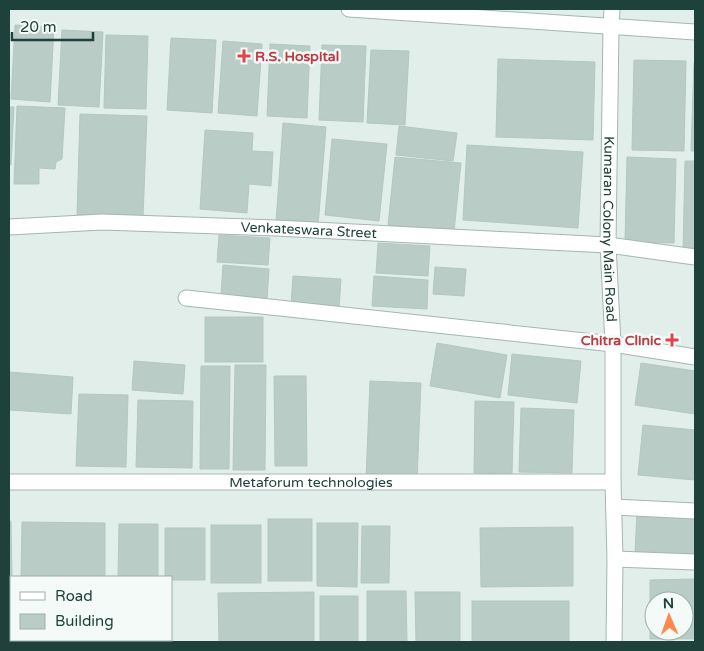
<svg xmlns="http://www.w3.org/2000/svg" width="704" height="651" viewBox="0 0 704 651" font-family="'Varela Round',sans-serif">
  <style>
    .building { fill: #b9ccc6; stroke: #b3c8c1; fill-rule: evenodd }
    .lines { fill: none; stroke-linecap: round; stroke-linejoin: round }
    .minor-casing { stroke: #a4b7b1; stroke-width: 17 }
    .minor { stroke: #fff; stroke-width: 15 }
    .health-dot { fill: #e0444e; stroke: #f3faf7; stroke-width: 2 }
    .labels { text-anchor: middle; stroke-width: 5; stroke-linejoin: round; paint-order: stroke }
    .health-label { font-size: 14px; font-weight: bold; fill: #be3a42; stroke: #f3faf7; text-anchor: start }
    .street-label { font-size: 14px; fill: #1f413b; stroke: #f3faf7 }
  </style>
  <rect width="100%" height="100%" fill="#e2eee9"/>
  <g class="building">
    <path d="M15,25L54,27L50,102L11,99Z"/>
    <path d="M62,30L103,32L99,107L58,105Z"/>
    <path d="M106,35L148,36L146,109L104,108Z"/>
    <path d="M171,38L216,40L212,113L167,110Z"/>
    <path d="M223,41L262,44L257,116L218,113Z"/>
    <path d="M270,44L310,46L307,118L267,116Z"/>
    <path d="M322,45L366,46L363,122L319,120Z"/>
    <path d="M371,50L409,51L405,125L367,123Z"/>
    <path d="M498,59L595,62L593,140L496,137Z"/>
    <path d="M634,60L686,61L684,151L632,150Z"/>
    <path d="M694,63H695V151H691Z"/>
    <path d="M17,106L65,108L62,159L56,162L55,169L39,168V184H14Z"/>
    <path d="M9,107H14L11,165H9Z"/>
    <path d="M80,114L147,116L143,217L77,215Z"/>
    <path d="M283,123L326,127L318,226L276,222Z"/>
    <path d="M399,126L457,133L453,161L396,155Z"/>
    <path d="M205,130L253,133L252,151L273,152L271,186L249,184L247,213L200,209Z"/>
    <path d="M332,139L387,144L379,221L325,215Z"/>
    <path d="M467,145L583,152L578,228L463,220Z"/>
    <path d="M395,157L461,163L454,232L388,225Z"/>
    <path d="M627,157L676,159L674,243L625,242Z"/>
    <path d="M685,161H695V252H683Z"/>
    <path d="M219,235L270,238L268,265L217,262Z"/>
    <path d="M378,243L430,246L428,276L376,273Z"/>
    <path d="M223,265L269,269L267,300L221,296Z"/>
    <path d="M435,267L466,269L464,296L433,294Z"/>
    <path d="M293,276L341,279L339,308L291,305Z"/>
    <path d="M374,276L428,280L427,309L372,306Z"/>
    <rect x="205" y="317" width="58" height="45"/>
    <path d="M437,343L507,355L500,398L430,386Z"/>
    <path d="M512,354L581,361L577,403L508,395Z"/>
    <path d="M134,361L185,365L183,394L132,390Z"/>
    <path d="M641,363L695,371V414L635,405Z"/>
    <path d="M235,365H266L265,470H233Z"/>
    <path d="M201,366H230L229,469H200Z"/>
    <path d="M9,372L73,377L71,414L9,410Z"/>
    <path d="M274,376H306L307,466H275Z"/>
    <path d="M370,381L421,383L417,480L366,478Z"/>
    <path d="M79,394L128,395L126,467L76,466Z"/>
    <path d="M138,400L193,401L192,468L136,467Z"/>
    <path d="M475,401L514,402L512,474L474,473Z"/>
    <path d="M521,408L574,410L572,473L519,472Z"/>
    <path d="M643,425L695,430V480L638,475Z"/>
    <path d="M637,510L695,513V557L635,554Z"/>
    <rect x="268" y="519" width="44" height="62"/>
    <path d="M9,521H11L12,577H11V585H9Z"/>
    <path d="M22,522L105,523V577H21Z"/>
    <path d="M317,523H358L357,587L317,586Z"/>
    <path d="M119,524H158V577H118Z"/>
    <rect x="211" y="525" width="50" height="58"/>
    <path d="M362,526H390L389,583H361Z"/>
    <path d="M573,527V586L481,587L480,528Z"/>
    <path d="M165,528H205V580H171V577H165Z"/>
    <path d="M695,579V639H650V580ZM654,601H684V631H654Z"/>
    <path d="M367,591H406L407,642H367Z"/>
    <rect x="9" y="592" width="1" height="50"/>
    <path d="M314,592V642H219L218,593Z"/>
    <path d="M415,592H460V642H416Z"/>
    <rect x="320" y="596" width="38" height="46"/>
    <rect x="472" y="601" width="97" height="41"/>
    <rect x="15" y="640" width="43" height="2"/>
    <rect x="66" y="640" width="42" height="2"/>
    <rect x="119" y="640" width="45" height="2"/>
  </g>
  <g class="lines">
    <defs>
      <g id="minor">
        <path d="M349,9L695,32"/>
        <path id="s1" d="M612,9L611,26L608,245L613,344V482L615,559L614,642"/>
        <path id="s2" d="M9,227L102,222L276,228L608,245L695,257"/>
        <path d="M186,298L613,344L695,357"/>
        <path id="s3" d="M9,482H613"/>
        <path d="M614,507L695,511"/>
        <path d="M615,559L695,562"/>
      </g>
    </defs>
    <use href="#minor" class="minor-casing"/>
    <use href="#minor" class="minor"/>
  </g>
  <g class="health-dot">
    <path d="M241.5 48.5h5v5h5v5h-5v5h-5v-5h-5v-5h5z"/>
    <path d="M669.5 332.5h5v5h5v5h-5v5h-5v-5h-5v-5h5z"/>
  </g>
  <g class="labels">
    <g class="health-label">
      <text x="255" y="61">R.S. Hospital</text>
      <text x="661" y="345" text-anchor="end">Chitra Clinic</text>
    </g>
    <g class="street-label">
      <text dy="5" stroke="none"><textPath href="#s1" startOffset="220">Kumaran Colony Main Road</textPath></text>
      <text dy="5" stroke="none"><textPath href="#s2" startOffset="300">Venkateswara Street</textPath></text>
      <text dy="5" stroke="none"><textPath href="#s3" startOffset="302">Metaforum technologies</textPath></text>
    </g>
  </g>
  <rect width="704" height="651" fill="none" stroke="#1f413b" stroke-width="20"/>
  <rect x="10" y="576" width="162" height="65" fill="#f3faf7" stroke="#9eb0ac"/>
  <rect x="20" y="592" width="25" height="8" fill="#ffffff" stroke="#9eb0ac"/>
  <text x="55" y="601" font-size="15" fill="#1f413b">Road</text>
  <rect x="20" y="614" width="25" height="15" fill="#b9ccc6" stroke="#9eb0ac"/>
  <text x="55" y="626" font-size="15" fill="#1f413b">Building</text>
  <g transform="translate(669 616) rotate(358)"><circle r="24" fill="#f3faf7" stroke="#9eb0ac"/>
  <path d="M0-4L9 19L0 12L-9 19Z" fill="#ff884e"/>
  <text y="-8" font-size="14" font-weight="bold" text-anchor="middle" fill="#1f413b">N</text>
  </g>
  <path d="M12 32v8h81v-8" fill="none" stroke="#1f413b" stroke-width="2.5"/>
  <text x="20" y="32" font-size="15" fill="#1f413b" stroke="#f3faf7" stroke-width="4" paint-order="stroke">20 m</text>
</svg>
